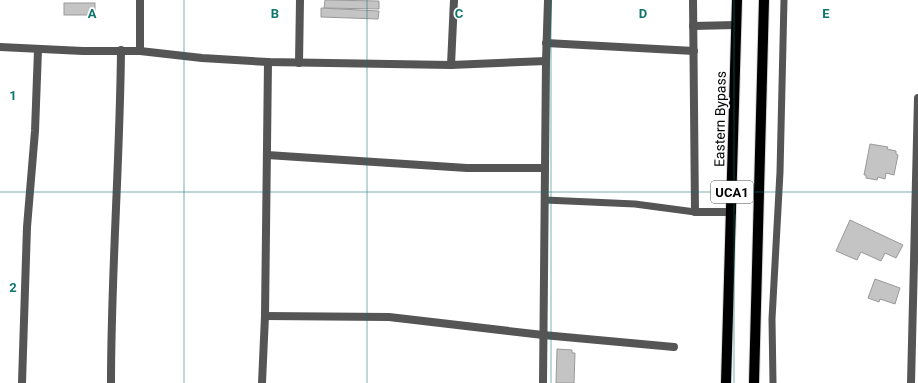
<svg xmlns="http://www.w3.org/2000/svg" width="918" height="383" viewBox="0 0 918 383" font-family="Roboto,sans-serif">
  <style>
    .building { fill: #c4c4c4; stroke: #999 }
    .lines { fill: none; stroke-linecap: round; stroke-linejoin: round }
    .primary-casing { stroke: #dbdbdb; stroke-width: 12 }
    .lane { stroke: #555; stroke-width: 7 }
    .street { stroke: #555; stroke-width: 8 }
    .primary { stroke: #000; stroke-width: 10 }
    .grid { fill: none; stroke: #0f766e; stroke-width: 1; stroke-opacity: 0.55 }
    .labels { text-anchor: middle; stroke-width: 3.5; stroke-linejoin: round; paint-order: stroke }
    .shield { fill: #fff; stroke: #4c4c4c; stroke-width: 1 }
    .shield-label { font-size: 13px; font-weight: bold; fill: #000 }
    .street-label { font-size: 14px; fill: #000; stroke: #fff }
    .grid-label { font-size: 13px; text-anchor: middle; font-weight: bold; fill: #0f766e; stroke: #fff; stroke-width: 3.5; stroke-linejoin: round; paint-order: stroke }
  </style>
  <rect width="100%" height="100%" fill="#fff"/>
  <g class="building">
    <path d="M325,0L379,1V9L324,8Z"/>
    <rect x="64" y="3" width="31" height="12"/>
    <path d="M321,8L379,11L378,19L321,17Z"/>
    <path d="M870,144L888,147L887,149L896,151V154L898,155L894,175L886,173L885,179L878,177L877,180L866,178V175H864Z"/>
    <path d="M850,220L903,245L896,258L885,253L881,261L861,252L857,260L836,251Z"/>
    <path d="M875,279L900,288L895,304L880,299L879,302L868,298Z"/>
    <path d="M557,349L572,350V353H575L574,383H556Z"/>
  </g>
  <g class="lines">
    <defs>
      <g id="primary">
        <path d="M726,383L737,0"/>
        <path d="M754,383L764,0"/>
      </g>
    </defs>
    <use href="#primary" class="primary-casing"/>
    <g class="lane">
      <path d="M545,200L635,204L695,212"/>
      <path d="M773,383L772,319L780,172L784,0"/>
    </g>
    <g class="street">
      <path d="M693,0L695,212H732"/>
      <path d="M693,26L736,25"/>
      <path d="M546,43L694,51"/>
      <path d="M0,47L83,51H140L202,58L268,62L451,65L546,61"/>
      <path d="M140,51V0"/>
      <path d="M299,63L300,0"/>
      <path d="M451,65L454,0"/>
      <path d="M267,155L467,168H545"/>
      <path d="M265,316L389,317L543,335L674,347"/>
      <path d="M22,383L27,227L35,131L38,50"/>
      <path d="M111,383C111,272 120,161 121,50"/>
      <path d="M262,383L265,316L268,62"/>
      <path d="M543,383L546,61L548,0"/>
      <path d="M911,383L918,98"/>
    </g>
    <use href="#primary" class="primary"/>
  </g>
  <path class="grid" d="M184,0V383M367,0V383M551,0V383M734,0V383M0,192H918"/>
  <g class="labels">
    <rect class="shield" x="711" y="181" width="42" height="22" rx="3"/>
    <g class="shield-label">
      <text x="732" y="197">UCA1</text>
    </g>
    <g class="street-label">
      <text transform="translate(720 119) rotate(-89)" y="5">Eastern Bypass</text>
    </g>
  </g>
  <g class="grid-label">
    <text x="92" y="18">A</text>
    <text x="275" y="18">B</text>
    <text x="459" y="18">C</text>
    <text x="643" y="18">D</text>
    <text x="826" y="18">E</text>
    <text x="13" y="100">1</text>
    <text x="13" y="292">2</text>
  </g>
</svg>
